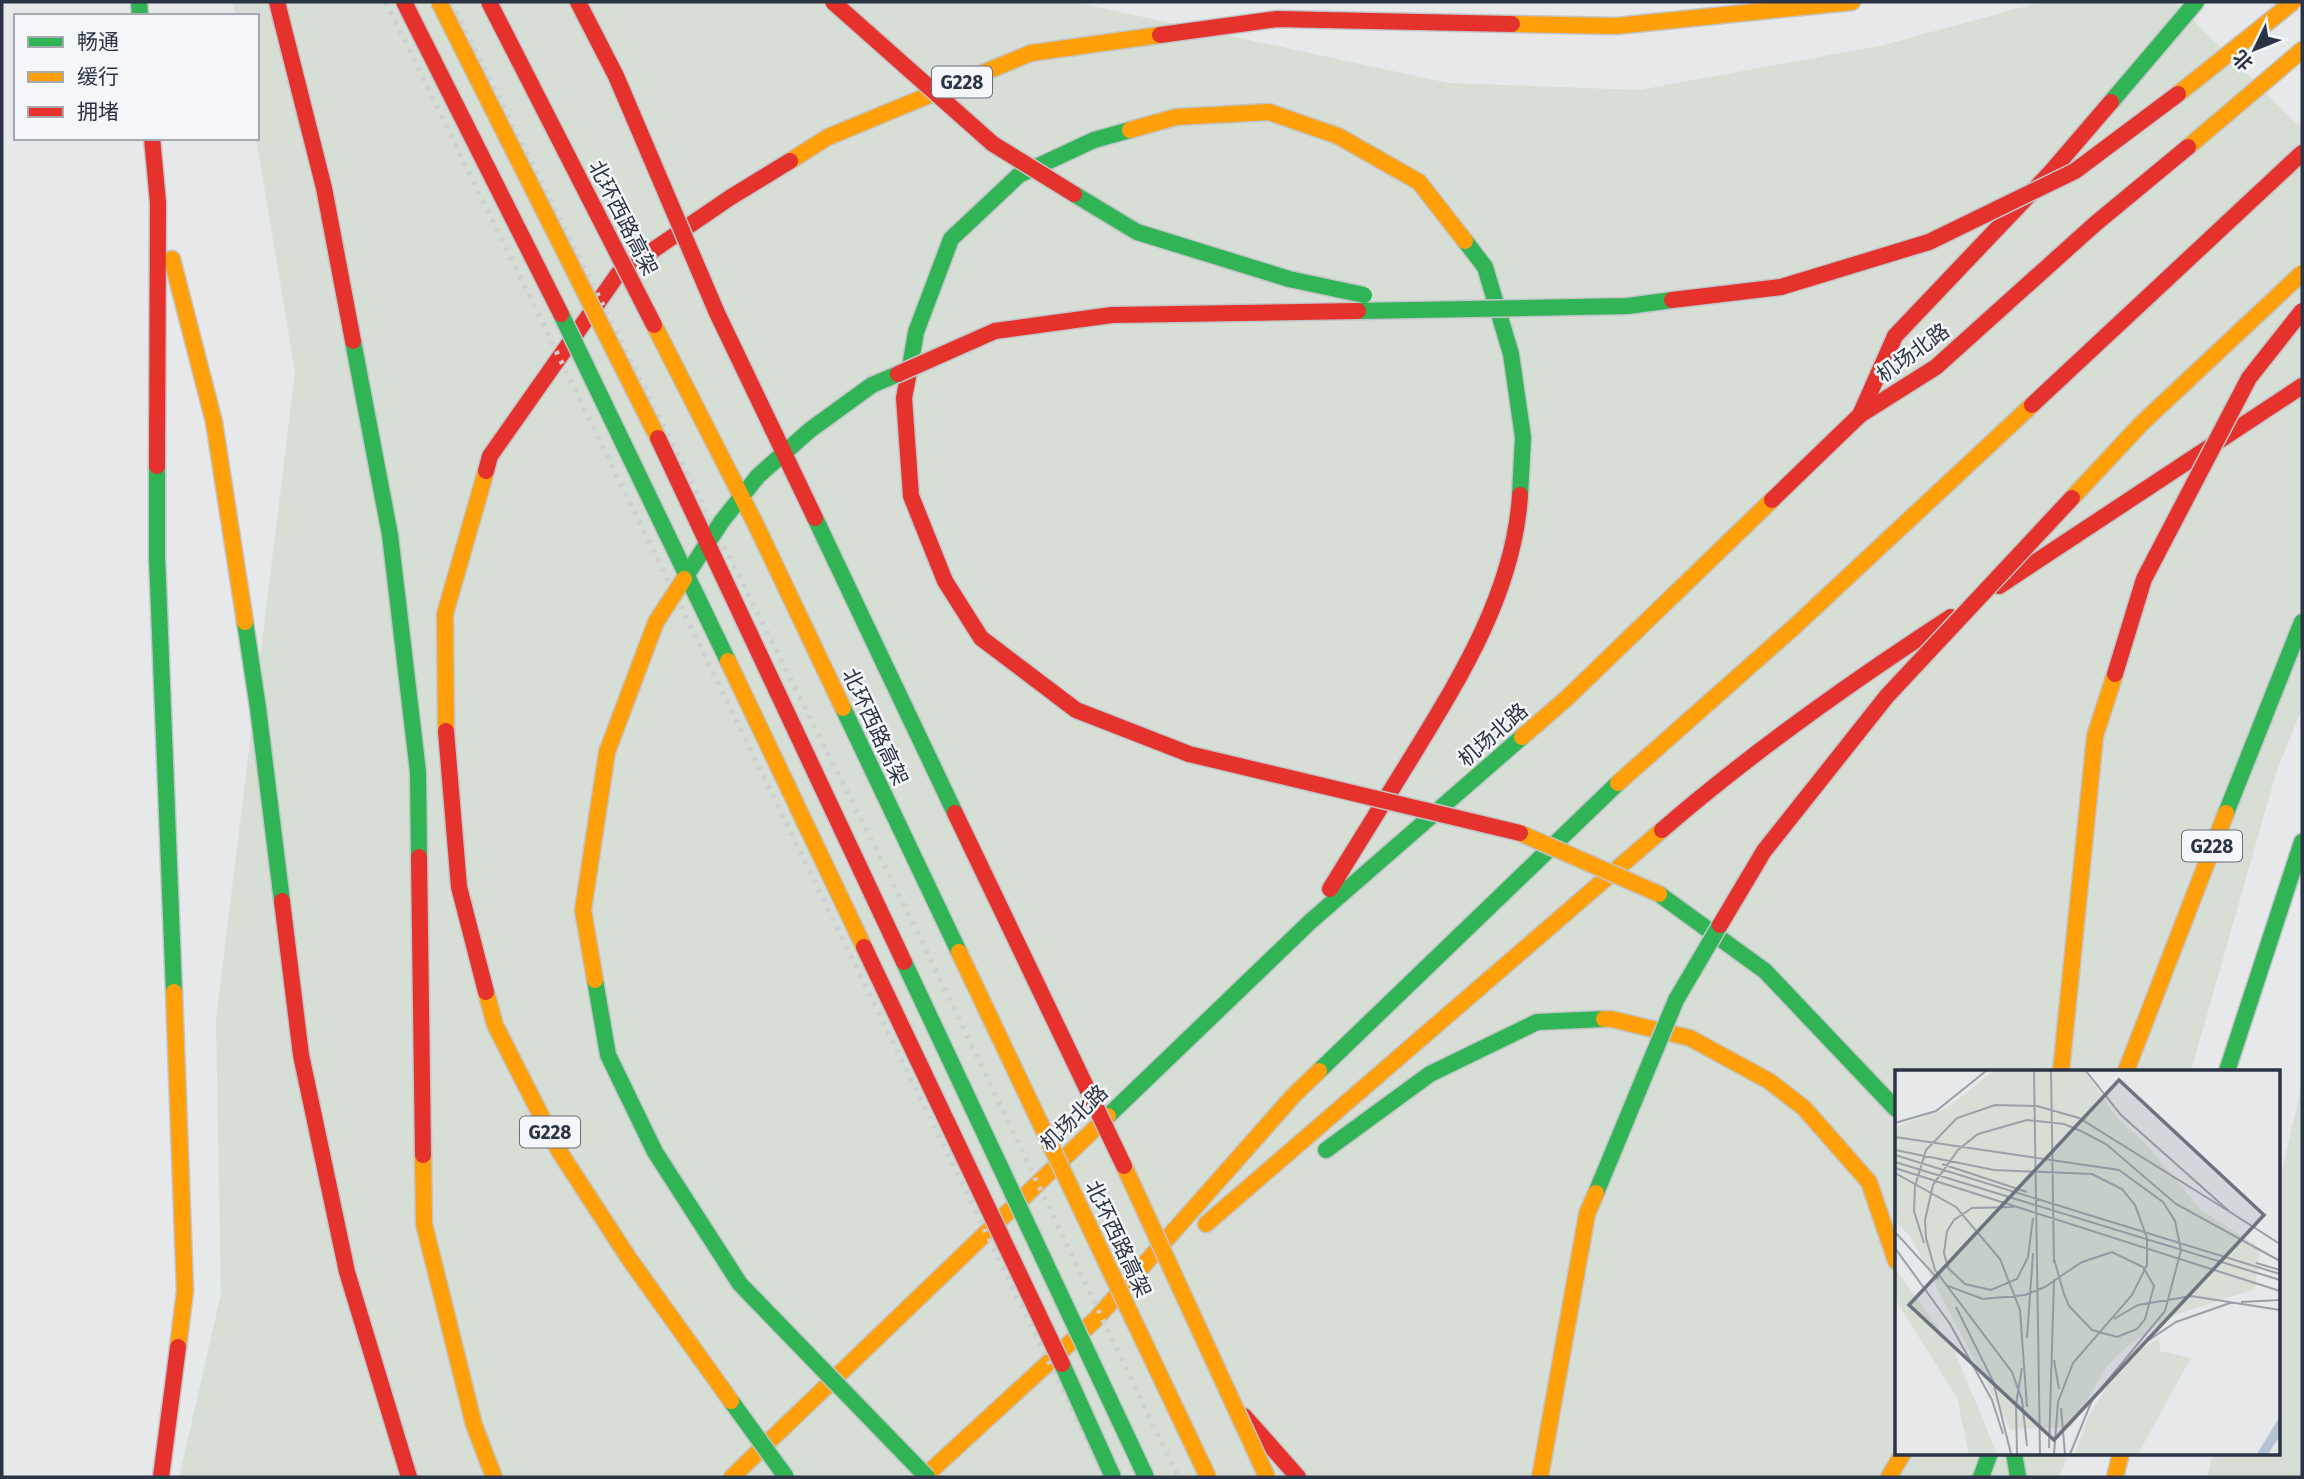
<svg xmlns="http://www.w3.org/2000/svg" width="2304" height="1479" viewBox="0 0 2304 1479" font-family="'Fira Sans','Noto Sans SC',sans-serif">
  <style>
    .green { fill: #d6ded6 }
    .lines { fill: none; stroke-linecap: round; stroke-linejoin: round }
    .fast-casing { stroke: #c2c5c8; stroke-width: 19 }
    .slow-casing { stroke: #c2c5c8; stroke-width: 19 }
    .jam-casing { stroke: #c2c5c8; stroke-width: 19 }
    .fast { stroke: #30b455; stroke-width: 16 }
    .slow { stroke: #ff9f0a; stroke-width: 16 }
    .jam { stroke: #e5322d; stroke-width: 16 }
    .rail { stroke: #cecfd2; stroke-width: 5; stroke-dasharray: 3.5 7; stroke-linecap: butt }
    .fast-bridge-casing { stroke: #c2c5c8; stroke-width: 19; stroke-linecap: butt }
    .slow-bridge-casing { stroke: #c2c5c8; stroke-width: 19; stroke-linecap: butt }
    .jam-bridge-casing { stroke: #c2c5c8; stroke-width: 19; stroke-linecap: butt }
    .fast-bridge { stroke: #30b455; stroke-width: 16 }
    .slow-bridge { stroke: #ff9f0a; stroke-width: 16 }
    .jam-bridge { stroke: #e5322d; stroke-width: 16 }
    .labels { text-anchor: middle; stroke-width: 5; stroke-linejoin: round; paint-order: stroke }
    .shield { fill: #f4f6f9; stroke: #676e7b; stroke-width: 2 }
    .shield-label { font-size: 19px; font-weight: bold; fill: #2b3445 }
    .street-label { font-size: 21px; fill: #2b3445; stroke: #f4f6f9 }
    .inset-road { fill: none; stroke: #9ba0a8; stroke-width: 2 }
    .view { fill: #6c737f; fill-opacity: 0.15; stroke: #6c737f; stroke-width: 3.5 }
    .inset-edge { fill: none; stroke: #2b3445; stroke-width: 3.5 }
  </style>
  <rect width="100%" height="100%" fill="#e6e8ea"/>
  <g class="green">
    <path d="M233,2H1074L1448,83L1639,90L1880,46L2041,2H2175L2302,129V708L2276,773L2191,1071H1896V1453H2069L2059,1477H179L221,1294L216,1020L295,372L256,138L257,16H235Z"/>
    <path d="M2302,1085V1477H2207L2213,1453H2278V1186Z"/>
  </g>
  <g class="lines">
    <defs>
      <g id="fast">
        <path d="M139,2L140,16"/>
        <path d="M2111,102L2196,2"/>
        <path d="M1465,241L1485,267L1511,354L1523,437L1520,495"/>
        <path d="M353,341L390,535L418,772L419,857"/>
        <path d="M910,367L916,332L951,239L1019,175L1094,140L1130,130"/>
        <path d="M157,466V557L174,992"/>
        <path d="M245,622L258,708L282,901"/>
        <path d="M2226,813L2302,622"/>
        <path d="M1659,894L1765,971L1896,1109"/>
        <path d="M1319,1071L1618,783"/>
        <path d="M2227,1071L2302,842"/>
        <path d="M1108,1116L1311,921L1522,737"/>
        <path d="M1326,1150L1430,1074L1537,1022L1604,1019"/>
        <path d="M2014,1453L2018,1477"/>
        <path d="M1981,1477L1990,1453"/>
      </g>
      <g id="slow">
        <path d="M1512,24L1616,26L1852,2"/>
        <path d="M1130,130L1176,117L1269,112L1338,136L1419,182L1465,241"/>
        <path d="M2188,147L2302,50"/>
        <path d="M790,161L828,137L1031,53L1160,35"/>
        <path d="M172,259L214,422L245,622"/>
        <path d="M446,731L445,614L486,471"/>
        <path d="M1522,737L1567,698L1772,500"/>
        <path d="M1618,783L1794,627L2032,405"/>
        <path d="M174,992L185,1291L178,1347"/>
        <path d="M1604,1019H1611L1690,1038L1769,1081L1804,1108L1869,1182L1896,1261"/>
        <path d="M2061,1071L2095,736L2115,674"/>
        <path d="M2126,1071L2226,813"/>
        <path d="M423,1155L424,1224L474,1425L494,1477"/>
        <path d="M1206,1224L1662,830"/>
        <path d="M732,1477L1108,1116"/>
        <path d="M924,1477L1096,1319L1294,1095L1319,1071"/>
        <path d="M1889,1477L1903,1453"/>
        <path d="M2115,1477L2121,1453"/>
      </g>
      <g id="jam">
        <path d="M277,2L324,188L353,341"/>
        <path d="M578,2L616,76"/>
        <path d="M1160,35L1277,19L1512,24"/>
        <path d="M152,138L158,203L157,466"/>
        <path d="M910,367L904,398L911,496L945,581L981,638L1076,710L1189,754"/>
        <path d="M2032,405L2302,153"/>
        <path d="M1860,415L1895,336L2050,173L2111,102"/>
        <path d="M486,471L490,456L618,274L731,197L790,161"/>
        <path d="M1772,500L1860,415L1936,367L2095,224L2188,147"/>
        <path d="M1999,586L2302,386"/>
        <path d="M1662,830C1752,752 1851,682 1951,617"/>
        <path d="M419,857L423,1155"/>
        <path d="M1330,889C1357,845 1384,801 1411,758C1460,678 1514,592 1520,495"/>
        <path d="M282,901L301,1055L347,1272L409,1477"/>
        <path d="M1244,1416L1298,1477"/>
        <path d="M161,1477L178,1347"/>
      </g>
    </defs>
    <use href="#fast" class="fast-casing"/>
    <use href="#slow" class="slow-casing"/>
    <use href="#jam" class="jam-casing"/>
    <use href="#fast" class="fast"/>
    <use href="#slow" class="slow"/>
    <use href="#jam" class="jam"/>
    <g class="rail">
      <path d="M386,2L1105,1477"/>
      <path d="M451,2L918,933L1178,1477"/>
    </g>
    <defs>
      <g id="fast-bridge">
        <path d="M1074,194L1137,232L1289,279L1364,295"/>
        <path d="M1358,311L1628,306L1672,300"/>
        <path d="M561,314L728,661"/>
        <path d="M815,518L955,813"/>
        <path d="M684,579L722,521L758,476L810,430L872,385L898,374"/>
        <path d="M843,708L959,952"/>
        <path d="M904,962L1146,1477"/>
        <path d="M595,980L608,1055L655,1152L740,1284L927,1477"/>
        <path d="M1596,1193L1676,1000L1720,925"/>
        <path d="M1062,1364L1113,1477"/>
        <path d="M731,1401L786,1477"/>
      </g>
      <g id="slow-bridge">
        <path d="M439,2L658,438"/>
        <path d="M2178,94L2293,2"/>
        <path d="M654,325L756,525L843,708"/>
        <path d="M2072,498L2141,424L2302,273"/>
        <path d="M728,661L864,947"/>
        <path d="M1520,833L1659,894"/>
        <path d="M959,952L1208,1477"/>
        <path d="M595,980L583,910L607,752L656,622L684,579"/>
        <path d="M486,992L495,1025L559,1151L630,1260L731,1401"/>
        <path d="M1124,1166L1267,1477"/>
        <path d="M1540,1477L1587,1214L1596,1193"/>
      </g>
      <g id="jam-bridge">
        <path d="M404,2L561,314"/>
        <path d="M489,2L654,325"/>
        <path d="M833,2L993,144L1074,194"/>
        <path d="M616,76L717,313L815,518"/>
        <path d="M1672,300L1781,287L1929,242L2075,171L2178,94"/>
        <path d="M898,374L995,331L1112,315L1358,311"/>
        <path d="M658,438L904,962"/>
        <path d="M2115,674L2144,579L2249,378L2302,311"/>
        <path d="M446,731L459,887L486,992"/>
        <path d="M1189,754L1520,833"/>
        <path d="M955,813L1124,1166"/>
        <path d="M1720,925L1764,851L1887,696L2072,498"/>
        <path d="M864,947L1062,1364"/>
      </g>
    </defs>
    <use href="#fast-bridge" class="fast-bridge-casing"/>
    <use href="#slow-bridge" class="slow-bridge-casing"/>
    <use href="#jam-bridge" class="jam-bridge-casing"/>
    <use href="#fast-bridge" class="fast-bridge"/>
    <use href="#slow-bridge" class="slow-bridge"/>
    <use href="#jam-bridge" class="jam-bridge"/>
  </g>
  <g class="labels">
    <g class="shield">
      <rect x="932" y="66.5" width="60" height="31" rx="5"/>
      <rect x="2182" y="830.5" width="60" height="31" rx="5"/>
      <rect x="520" y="1116.5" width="60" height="31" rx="5"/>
    </g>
    <g class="shield-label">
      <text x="962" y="89">G228</text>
      <text x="2212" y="853">G228</text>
      <text x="550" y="1139">G228</text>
    </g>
    <g class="street-label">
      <text transform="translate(623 218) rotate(63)" y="7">北环西路高架</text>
      <text transform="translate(1913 353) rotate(-36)" y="7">机场北路</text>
      <text transform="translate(875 727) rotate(65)" y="7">北环西路高架</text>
      <text transform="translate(1493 735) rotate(-41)" y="7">机场北路</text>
      <text transform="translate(1074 1118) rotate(-44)" y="7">机场北路</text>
      <text transform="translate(1118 1239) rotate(65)" y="7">北环西路高架</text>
    </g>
  </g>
  <g transform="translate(1895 1070)">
    <rect width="385" height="385" fill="#e6e8ea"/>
    <path d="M99,1H190L222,48L250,73L306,140L365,178L360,219L274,247L229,279L211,297L176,357L115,359L15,166L0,151V57L52,38ZM0,198L59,280L102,384H74L62,328L0,229ZM264,269L265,281L296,288L243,384H180L193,347L213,315L247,278Z" fill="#d6ded6"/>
    <path d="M385,346V366L373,384H362Z" fill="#b4c4d5"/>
    <path class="inset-road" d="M139,1L145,384M156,1L159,193M191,1L226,45L335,142L385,174M0,53L41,41L91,1M0,67L224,100L268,132L280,151L286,180L270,241L198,328L175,384M0,80L99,100L197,104L227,119L240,135L252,168V195L237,225L178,293L163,332L159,384M0,85L385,204M0,92L385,210M47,94L132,122M0,98L385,221M0,103L61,137L105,189L125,240L132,337M119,137L77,138L59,150L52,161L49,183L53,198L70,214L96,220L122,209L133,187L138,148M0,162L43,209M29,173L19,141L20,116L31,80L62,48L100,35L142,36L184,48L335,142M0,178L55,254L97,330L108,364M361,193L385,200M53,216L88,229L130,225L150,217L169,204L187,192L217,182L248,197L259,216L250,249L242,259L222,267L197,260L174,236L169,224L159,189M346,232L385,230M61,237L98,311L116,384M219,249L243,235L296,226L385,240M132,268L138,183M251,272L281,252L335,233M159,290L164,319M166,338L170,384M132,376L127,330L117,302L40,200L31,168L30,150L38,115L63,80L83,64L132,50L169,54L186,61L211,74L281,134L385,191M154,378L159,209M122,384L121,334L127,298"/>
    <path class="view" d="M224,10L369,145L159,370L14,235Z"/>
    <rect width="385" height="385" class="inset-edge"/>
  </g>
  <rect width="2304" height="1479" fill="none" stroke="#2b3445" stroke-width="7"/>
  <rect x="14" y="14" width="245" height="126" fill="#f4f6f9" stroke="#a4a8b1" stroke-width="2"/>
  <rect x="28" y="37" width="35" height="10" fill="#30b455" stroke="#a4a8b1" stroke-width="2"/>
  <text x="77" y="49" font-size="21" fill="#2b3445">畅通</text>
  <rect x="28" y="72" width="35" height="10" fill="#ff9f0a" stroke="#a4a8b1" stroke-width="2"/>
  <text x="77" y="84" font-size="21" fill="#2b3445">缓行</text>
  <rect x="28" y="107" width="35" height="10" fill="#e5322d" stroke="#a4a8b1" stroke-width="2"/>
  <text x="77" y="119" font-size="21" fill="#2b3445">拥堵</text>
  <g transform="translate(2255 49) rotate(227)" stroke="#f4f6f9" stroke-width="5" paint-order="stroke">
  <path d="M0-5L12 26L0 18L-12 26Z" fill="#2b3445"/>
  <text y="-10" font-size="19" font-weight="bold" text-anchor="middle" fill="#2b3445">北</text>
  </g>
</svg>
